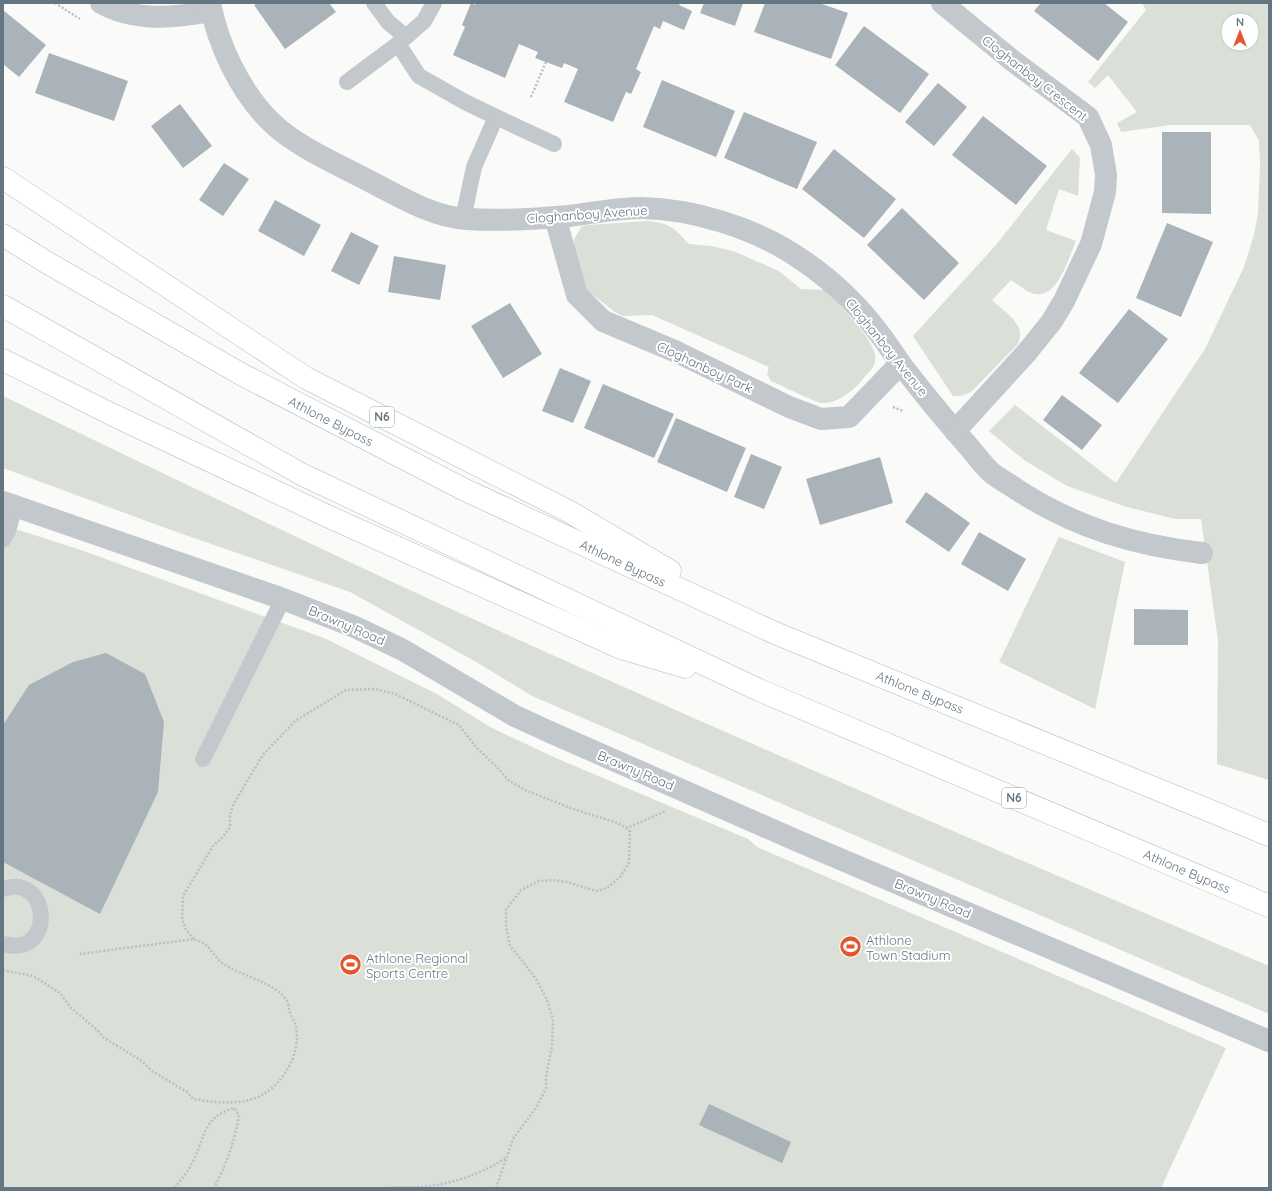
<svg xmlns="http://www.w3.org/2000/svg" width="1272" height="1191" viewBox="0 0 1272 1191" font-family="Quicksand,sans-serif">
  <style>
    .green { fill: #dadfd7; fill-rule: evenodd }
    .building { fill: #aab3b9 }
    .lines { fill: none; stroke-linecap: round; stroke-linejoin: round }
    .trunk-casing { stroke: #b4b9bd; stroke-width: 23 }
    .path { stroke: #bbbfc2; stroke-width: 2.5; stroke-dasharray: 2 2; stroke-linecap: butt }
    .service { stroke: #c3c8cc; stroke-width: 16 }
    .minor { stroke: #c3c8cc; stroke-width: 22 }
    .trunk { stroke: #fff; stroke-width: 22 }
    .labels { text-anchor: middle; stroke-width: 4; stroke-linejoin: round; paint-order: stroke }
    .shield { fill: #fff; stroke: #939fa8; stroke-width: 1 }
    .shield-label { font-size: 12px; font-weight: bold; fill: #657683 }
    .street-label { font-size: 13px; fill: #657683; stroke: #fff }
    .poi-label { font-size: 13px; fill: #657683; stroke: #fff; text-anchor: start }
  </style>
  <rect width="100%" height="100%" fill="#fafaf8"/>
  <g class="green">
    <path d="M1142,3H1269V780L1217,764L1218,640L1201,519H1175L1127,507L1067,486L1024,460L989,431L1015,405L1116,483L1205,349L1244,267L1254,235L1258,213L1260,165L1259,141L1250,125H1170L1121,132L1117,123L1137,112L1108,75L1095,88L1088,82L1146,10ZM1228,20H1252V44H1228Z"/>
    <path d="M1072,149L1080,158L1078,196L1059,189L1046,230L1076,241C1068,258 1057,305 1029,292C1023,289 1017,284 1011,280L992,300C1004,312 1027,324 1018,344L971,392L961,396H953L913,336L996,245Z"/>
    <path d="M648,221C670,223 674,228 689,244L711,246L733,251L779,271L801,289L825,290C839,305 871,335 875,355C877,367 869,371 863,379C854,390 838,404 822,403C814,402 781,385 771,381L767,374L769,367L652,315L622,316L615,312L585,289L574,246V239L582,226L589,225Z"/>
    <path d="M3,396C166,475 330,554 495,629C751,745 1010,856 1269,966V1014L532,696L478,663L350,592L171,530L3,468Z"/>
    <path d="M3,525L78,549L324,638L437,694L490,727L558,759L748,839L757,847L1226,1048L1161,1188H3Z"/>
    <path d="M1059,537L1125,562L1095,709L999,662Z"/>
  </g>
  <g class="building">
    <path d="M258,3H329L336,12L285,49L254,5Z"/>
    <path d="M471,3L475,5L476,3H680L679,5L692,11L684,30L663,21L660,29L654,26L636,69L641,72L631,94L626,92L613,122L564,102L578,69L564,63L562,68L535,58L538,52L519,44L505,78L453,55L465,27L462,25Z"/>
    <path d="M704,3H743L735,26L700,13Z"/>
    <path d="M765,3H819L848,13L831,59L754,32Z"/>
    <path d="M1041,3H1104L1128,22L1098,61L1034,11Z"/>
    <path d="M3,10L46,45L19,77L3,64Z"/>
    <path d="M864,26L929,74L900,113L835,65Z"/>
    <path d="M49,53L128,81L114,121L35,93Z"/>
    <path d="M662,80L735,111L716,157L643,127Z"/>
    <path d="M938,83L967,107L934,146L905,122Z"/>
    <path d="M180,104L212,146L183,168L151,126Z"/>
    <path d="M744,112L817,142L797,189L724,158Z"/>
    <path d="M983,116L1047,166L1016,205L952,155Z"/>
    <path d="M1162,132H1211V214L1162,213Z"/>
    <path d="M834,149L896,199L864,238L802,189Z"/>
    <path d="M224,163L249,179L223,216L199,200Z"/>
    <path d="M275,200L321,225L304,256L258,231Z"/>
    <path d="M902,208L959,263L924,300L867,245Z"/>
    <path d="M1167,223L1213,242L1181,317L1136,298Z"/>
    <path d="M351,232L379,246L359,285L331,271Z"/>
    <path d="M394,256L446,265L440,300L388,292Z"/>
    <path d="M510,303L542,354L503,378L471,326Z"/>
    <path d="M1129,309L1168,339L1118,403L1079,373Z"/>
    <path d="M560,368L591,381L573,423L542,411Z"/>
    <path d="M603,384L674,414L654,458L584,428Z"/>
    <path d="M1062,395L1102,425L1082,450L1043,420Z"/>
    <path d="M676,418L746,448L727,492L657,462Z"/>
    <path d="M751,454L782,467L764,509L734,497Z"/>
    <path d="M880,457L893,503L820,525L806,479Z"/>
    <path d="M926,492L970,523L949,552L905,522Z"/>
    <path d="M979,532L1026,559L1008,591L961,564Z"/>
    <path d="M1134,609L1188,610V645H1134Z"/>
    <path d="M106,653L145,674L164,722L158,792L100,914L3,862V725L29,685L73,662Z"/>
    <path d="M709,1104L791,1142L782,1163L699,1125Z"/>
  </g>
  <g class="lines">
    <defs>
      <g id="trunk">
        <path d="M3,178L306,378L570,512L670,571"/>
        <path d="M3,235L46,262L241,374L465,490L775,633L1269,835"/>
        <path d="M3,306L303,475L759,690L1269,906"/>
        <path d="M3,360L113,415L325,515L621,648L685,667"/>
      </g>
    </defs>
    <use href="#trunk" class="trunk-casing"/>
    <g class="path">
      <path d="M55,3L80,19"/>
      <path d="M531,97L546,62"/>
      <path d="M893,407L903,411"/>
      <path d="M194,939L186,930L182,919L183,896L213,846L223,837L230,827V814L234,803L252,773L263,755L295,721L346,690L375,689L395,694L459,725L477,748L497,767L508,780L525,790L573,809L615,822L627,828"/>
      <path d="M3,970L33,976L60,993L71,1008L97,1030L104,1038L142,1061L152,1071L187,1092L193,1099C212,1102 234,1105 253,1099C281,1090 304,1052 295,1023C294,1020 292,1018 291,1015C288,1009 290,1004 285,998C269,980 243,977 224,964C216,959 212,950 205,944C202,942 198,941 194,939L80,954"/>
      <path d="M175,1188C180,1180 187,1174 191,1165C205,1141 201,1117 234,1108L239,1115C235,1141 226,1165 214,1188"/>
      <path d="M385,1188C397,1187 410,1188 422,1187C452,1184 481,1174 506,1158"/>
      <path d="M496,1188L513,1139L537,1106L546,1088V1076L552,1047L553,1019L546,998L536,979L521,959L510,946L506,926V910L521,890L539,881L553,880L567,882L596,891L607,888L621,876L629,862L630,832L627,828L666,811"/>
    </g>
    <g class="service">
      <path d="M374,3L388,22L406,37"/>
      <path d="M434,3L424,21L398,44L419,76L465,102L496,117L474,167L463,219"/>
      <path d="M347,82L398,44"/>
      <path d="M496,117L554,144"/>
      <path d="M3,540L8,531L15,506"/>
      <path d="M203,759L283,599"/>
      <path d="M3,889C51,872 56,959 3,944"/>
    </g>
    <g class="minor">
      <path d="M101,3C135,22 174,18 211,11"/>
      <path d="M210,3C218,45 240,91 270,121C297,148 342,166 375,184C402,198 434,217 466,219C499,221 537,219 569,216C593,213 618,208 642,208C692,209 751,227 793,254C826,275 855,301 878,332C887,343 894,355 903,367C924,394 946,421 969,447C977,456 984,467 993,474C1001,480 1011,485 1019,491C1077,528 1134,545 1202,553"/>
      <path d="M942,3L1013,61L1088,117L1101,145L1106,175L1105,192L1091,244L1064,301L1052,321L1028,351L955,431"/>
      <path d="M555,217L577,295L603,321L677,352L789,407L821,419L849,417L900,364"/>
      <path d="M3,502L283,599L355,627L403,650L515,716L552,733L800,842L1269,1041"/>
    </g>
    <use href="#trunk" class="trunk"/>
  </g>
  <defs>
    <symbol id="stadium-disc" viewBox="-11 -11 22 22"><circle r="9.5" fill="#e4572e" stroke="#fff"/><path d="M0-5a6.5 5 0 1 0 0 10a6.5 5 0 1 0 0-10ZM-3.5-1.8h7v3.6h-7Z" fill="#fff"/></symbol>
  </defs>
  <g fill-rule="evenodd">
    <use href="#stadium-disc" x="838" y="934" width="25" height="25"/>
    <use href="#stadium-disc" x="338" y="952" width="25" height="25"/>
  </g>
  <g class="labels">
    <g class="shield">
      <rect x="370" y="407" width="24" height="20" rx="3"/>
      <rect x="1002" y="788" width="24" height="20" rx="3"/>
    </g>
    <g class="shield-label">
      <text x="382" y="421">N6</text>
      <text x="1014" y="802">N6</text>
    </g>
    <g class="street-label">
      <text transform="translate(1035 78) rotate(38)" y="5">Cloghanboy Crescent</text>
      <text transform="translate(587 214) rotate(-4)" y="5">Cloghanboy Avenue</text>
      <text transform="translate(887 347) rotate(51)" y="5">Cloghanboy Avenue</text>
      <text transform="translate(705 367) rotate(25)" y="5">Cloghanboy Park</text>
      <text transform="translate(331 421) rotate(27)" y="5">Athlone Bypass</text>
      <text transform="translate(623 563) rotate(25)" y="5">Athlone Bypass</text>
      <text transform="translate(347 625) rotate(23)" y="5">Brawny Road</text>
      <text transform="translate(920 692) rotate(22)" y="5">Athlone Bypass</text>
      <text transform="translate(636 770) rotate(23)" y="5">Brawny Road</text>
      <text transform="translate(1187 871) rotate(23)" y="5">Athlone Bypass</text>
      <text transform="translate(933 898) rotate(23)" y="5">Brawny Road</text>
    </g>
    <g class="poi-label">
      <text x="866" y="945">Athlone<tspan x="866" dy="15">Town Stadium</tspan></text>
      <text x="366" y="963">Athlone Regional<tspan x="366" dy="15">Sports Centre</tspan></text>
    </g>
  </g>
  <rect width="1272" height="1191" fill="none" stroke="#657683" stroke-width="8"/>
  <g transform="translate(1240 32)"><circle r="19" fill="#ffffff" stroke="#c1c8cd"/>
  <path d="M0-3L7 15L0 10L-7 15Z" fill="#e4572e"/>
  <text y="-6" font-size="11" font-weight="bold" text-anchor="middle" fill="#657683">N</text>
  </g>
</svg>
